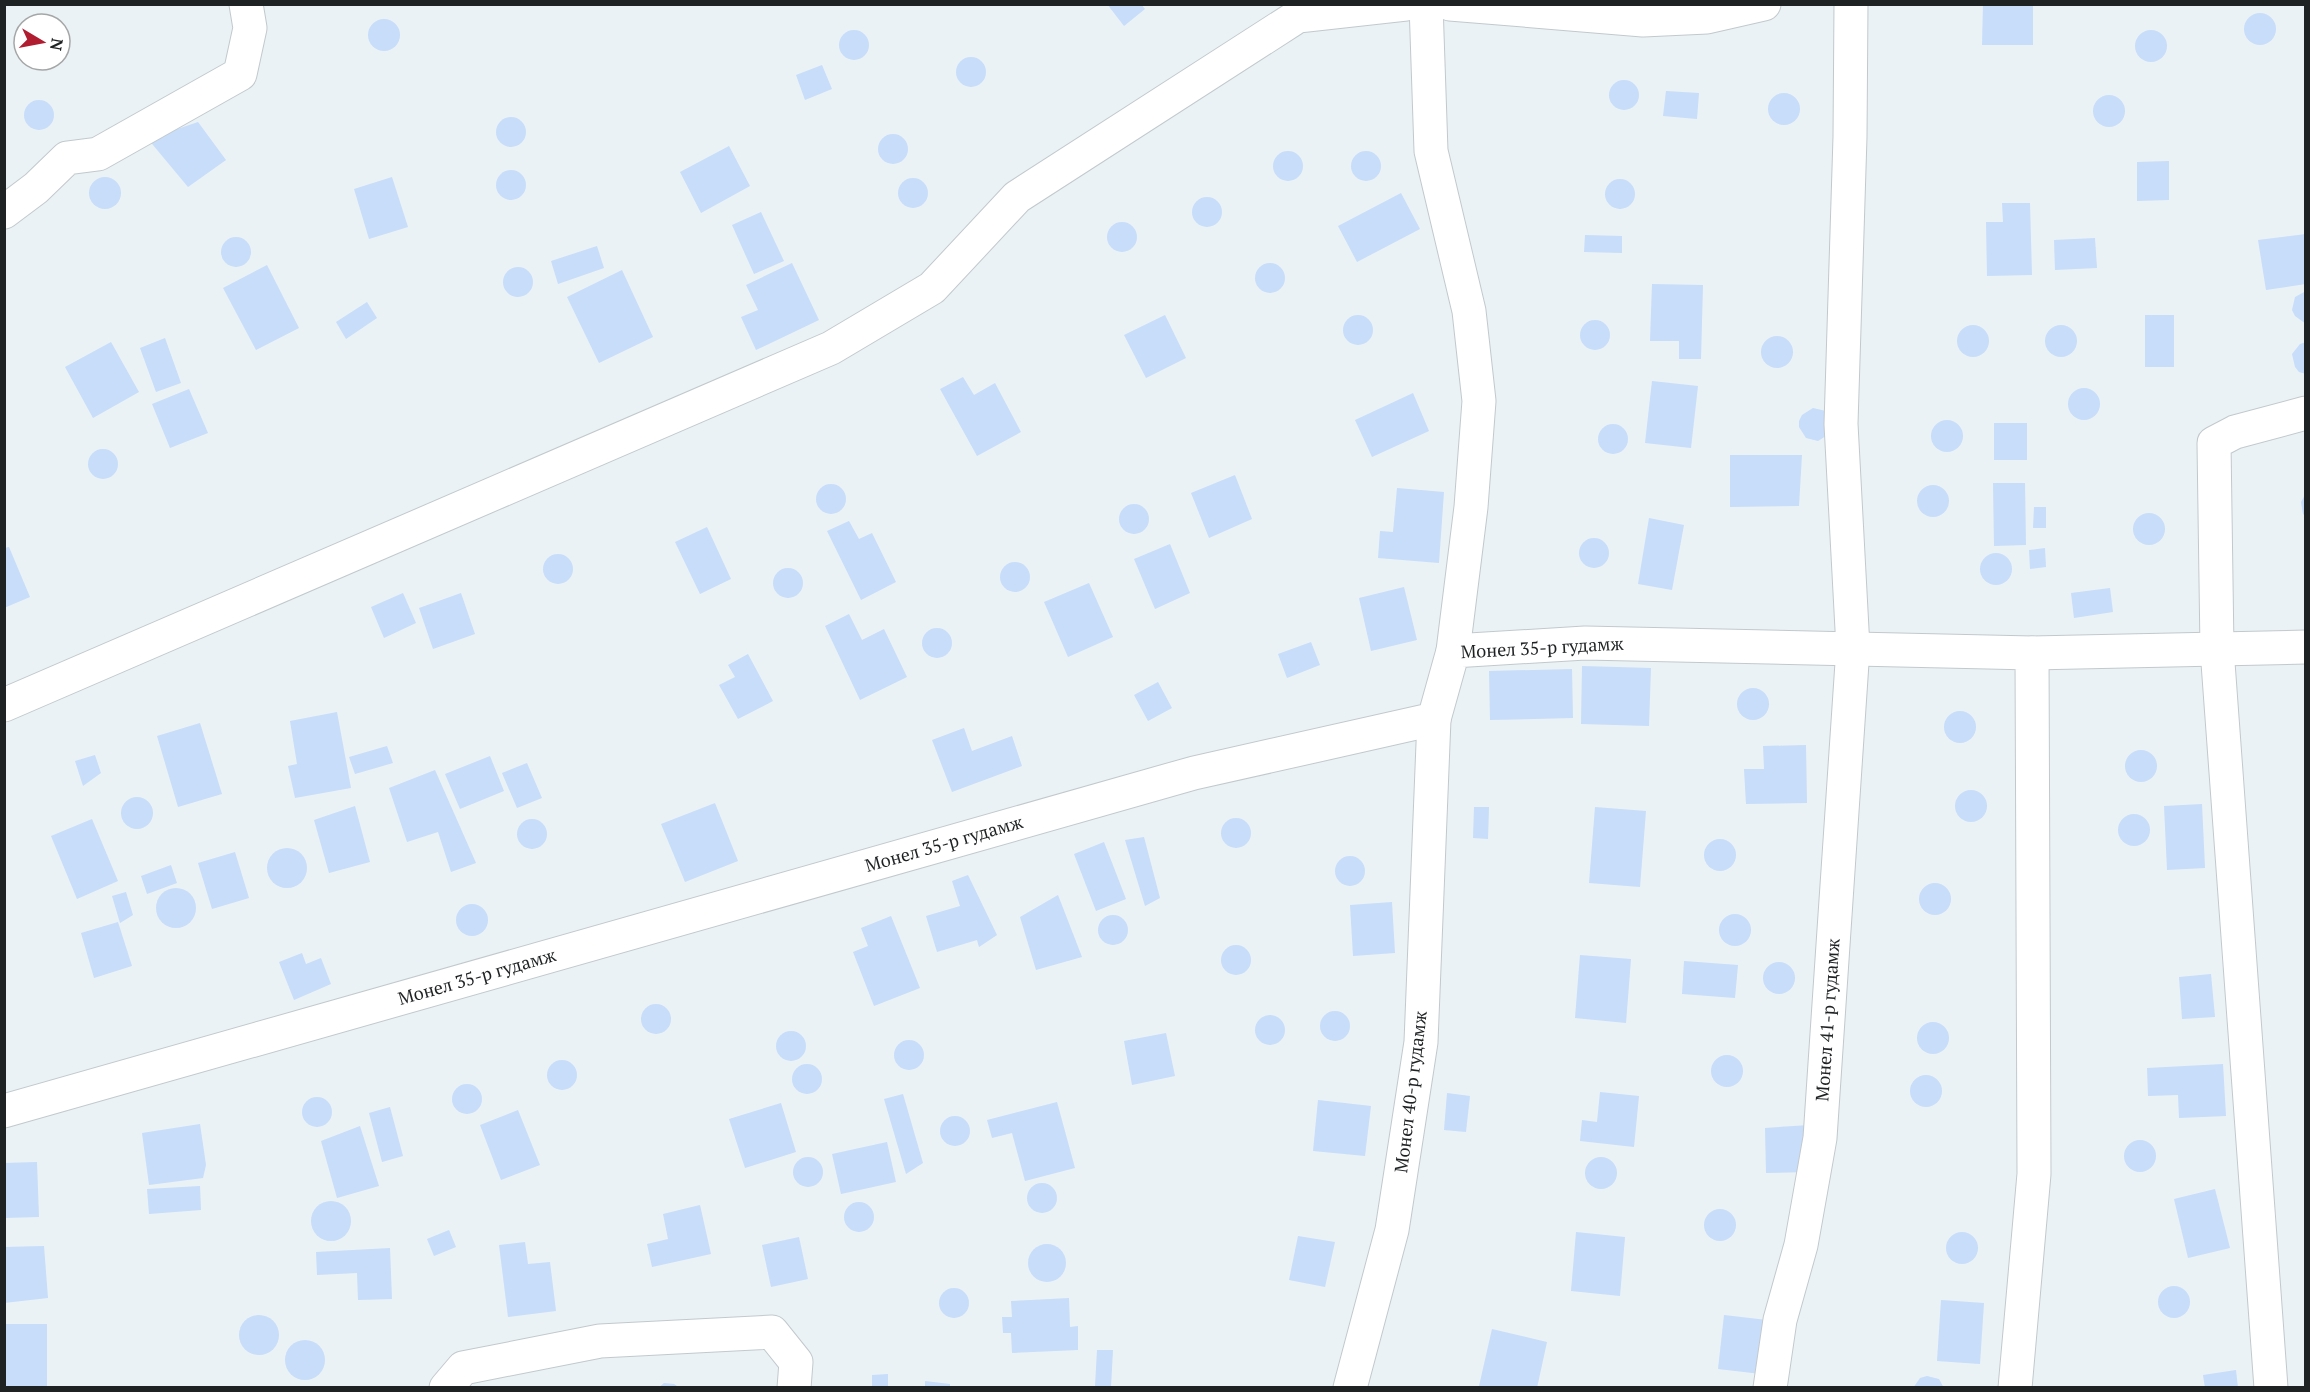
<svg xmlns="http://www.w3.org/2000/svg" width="2310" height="1392" viewBox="0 0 2310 1392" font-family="'PT Serif',serif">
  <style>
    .building { fill: #c7ddfa }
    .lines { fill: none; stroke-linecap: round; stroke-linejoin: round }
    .street-casing { stroke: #c2c9cd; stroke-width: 35 }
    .street { stroke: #fff; stroke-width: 33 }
    .labels { text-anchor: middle; stroke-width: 5; stroke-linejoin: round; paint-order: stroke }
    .street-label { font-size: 18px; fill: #1f2223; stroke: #fff }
  </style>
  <rect width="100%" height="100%" fill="#eaf2f5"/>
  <g class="building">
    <path d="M1107,4H1141L1145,9L1124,26Z"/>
    <path d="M1983,4H2033V45H1982Z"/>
    <circle cx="2260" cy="29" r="16"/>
    <circle cx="384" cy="35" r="16"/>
    <circle cx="2151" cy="46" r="16"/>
    <circle cx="854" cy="45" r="15"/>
    <circle cx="971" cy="72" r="15"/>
    <path d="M822,65L832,89L805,100L796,75Z"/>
    <circle cx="1624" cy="95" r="15"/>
    <path d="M1666,91L1699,93L1697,119L1663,116Z"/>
    <circle cx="1784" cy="109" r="16"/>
    <circle cx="2109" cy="111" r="16"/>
    <circle cx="39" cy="115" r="15"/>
    <circle cx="511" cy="132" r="15"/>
    <path d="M198,122L226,160L188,187L148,139Z"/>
    <circle cx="893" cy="149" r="15"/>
    <path d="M729,146L750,186L701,213L680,172Z"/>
    <circle cx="1288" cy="166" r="15"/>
    <circle cx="1366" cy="166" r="15"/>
    <path d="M2169,161V200L2137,201V162Z"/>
    <circle cx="511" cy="185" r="15"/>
    <path d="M392,177L408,227L369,239L354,189Z"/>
    <circle cx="105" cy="193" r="16"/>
    <circle cx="913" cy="193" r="15"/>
    <circle cx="1620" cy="194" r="15"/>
    <path d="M1401,193L1420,229L1357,262L1338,226Z"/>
    <circle cx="1207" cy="212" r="15"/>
    <path d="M2002,203H2030L2032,275L1987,276L1986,222H2003Z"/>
    <path d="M761,212L784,261L754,274L732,225Z"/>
    <circle cx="1122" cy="237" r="15"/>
    <path d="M2306,234V284L2266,290L2258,240Z"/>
    <path d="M1585,235L1622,236V253L1584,252Z"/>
    <circle cx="236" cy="252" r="15"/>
    <path d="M2095,238L2097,268L2055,270L2054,240Z"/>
    <path d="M597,246L604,268L558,284L551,261Z"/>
    <circle cx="1270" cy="278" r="15"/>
    <path d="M792,263L819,320L756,350L741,317L758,310L746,285Z"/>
    <path d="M267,265L299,328L256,350L223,288Z"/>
    <circle cx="518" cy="282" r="15"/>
    <path d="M622,270L653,337L599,363L567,297Z"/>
    <path d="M1652,284L1703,285L1701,359H1679V341H1650Z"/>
    <path d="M2306,291V324L2295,316L2292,310L2295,297Z"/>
    <path d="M367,302L377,318L346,339L336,322Z"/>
    <circle cx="1358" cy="330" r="15"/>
    <path d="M1165,315L1186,358L1146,378L1124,335Z"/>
    <rect x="2145" y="315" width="29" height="52"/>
    <circle cx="1595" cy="335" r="15"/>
    <circle cx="2061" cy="341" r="16"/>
    <circle cx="1973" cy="341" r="16"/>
    <circle cx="1777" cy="352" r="16"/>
    <path d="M165,338L181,383L156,392L140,348Z"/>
    <path d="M111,342L139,392L93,418L65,367Z"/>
    <path d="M2306,342V374L2299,372L2295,367L2292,354L2300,344Z"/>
    <path d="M963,377L974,395L995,383L1021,432L977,456L940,389Z"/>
    <path d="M1652,381L1698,386L1691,448L1645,443Z"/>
    <circle cx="2084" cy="404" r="16"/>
    <path d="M189,389L208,433L170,448L152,404Z"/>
    <path d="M1413,393L1429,431L1372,457L1355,420Z"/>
    <path d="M1813,408L1826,411L1829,434L1818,441L1806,438L1799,427V421L1802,415Z"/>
    <circle cx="1947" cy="436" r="16"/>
    <rect x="1994" y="423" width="33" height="37"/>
    <circle cx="1613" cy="439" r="15"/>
    <circle cx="103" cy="464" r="15"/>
    <path d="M1730,455H1802L1799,506L1730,507Z"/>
    <path d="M1235,475L1252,519L1209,538L1191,493Z"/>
    <path d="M1993,483H2025L2026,545L1994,546Z"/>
    <circle cx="831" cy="499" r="15"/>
    <circle cx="1933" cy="501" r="16"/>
    <path d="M1397,488L1444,492L1439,563L1378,558L1380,531L1393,532Z"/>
    <path d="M2306,493V517L2303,514L2301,502Z"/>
    <circle cx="1134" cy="519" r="15"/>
    <path d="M2034,507H2046V528H2033Z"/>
    <circle cx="2149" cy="529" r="16"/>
    <path d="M1649,518L1684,525L1672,590L1638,584Z"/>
    <path d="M849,521L859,539L872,533L896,582L861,600L827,531Z"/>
    <path d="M707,527L731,579L700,594L675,542Z"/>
    <circle cx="1594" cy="553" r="15"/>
    <path d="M1170,544L1190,593L1155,609L1134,559Z"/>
    <path d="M9,547L30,597L4,608V548Z"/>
    <path d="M2045,548L2046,567L2030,569L2029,550Z"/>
    <circle cx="1996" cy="569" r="16"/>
    <circle cx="558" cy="569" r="15"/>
    <circle cx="1015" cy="577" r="15"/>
    <circle cx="788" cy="583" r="15"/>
    <path d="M1089,583L1113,637L1068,657L1044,602Z"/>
    <path d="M1404,587L1417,640L1371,651L1359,598Z"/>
    <path d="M2110,588L2113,612L2074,618L2071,593Z"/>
    <path d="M403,593L416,623L384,638L371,607Z"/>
    <path d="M461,593L475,634L433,649L419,608Z"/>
    <path d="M849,614L862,640L884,629L907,677L860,700L825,626Z"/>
    <circle cx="937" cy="643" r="15"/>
    <path d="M1311,642L1320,665L1287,678L1278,654Z"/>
    <path d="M748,654L773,701L738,719L719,685L735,677L728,665Z"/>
    <path d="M1582,666L1651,668L1649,726L1581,724Z"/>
    <path d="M1572,669L1573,718L1490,720L1489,671Z"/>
    <path d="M1158,682L1172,708L1148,721L1134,695Z"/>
    <circle cx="1753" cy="704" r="16"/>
    <circle cx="1960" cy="727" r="16"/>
    <path d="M337,712L351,788L295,798L288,766L297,764L290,721Z"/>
    <path d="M200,723L222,794L178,807L157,736Z"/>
    <path d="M964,728L972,751L1012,736L1022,766L952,792L932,740Z"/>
    <path d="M1806,745L1807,803L1746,804L1744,769H1764L1763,746Z"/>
    <path d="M387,746L393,763L355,774L349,757Z"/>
    <circle cx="2141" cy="766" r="16"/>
    <path d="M95,755L101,773L83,786L75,761Z"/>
    <path d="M490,756L504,791L460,809L445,774Z"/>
    <path d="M527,763L542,798L517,808L502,773Z"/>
    <path d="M435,770L476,863L451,872L438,832L407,842L389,788Z"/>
    <circle cx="1971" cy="806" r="16"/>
    <circle cx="137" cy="813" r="16"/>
    <path d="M715,803L738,861L685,882L661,824Z"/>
    <path d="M2202,804L2205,868L2167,870L2164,806Z"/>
    <path d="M355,806L370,862L329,873L314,820Z"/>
    <path d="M1474,807H1489L1488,839L1473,838Z"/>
    <path d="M1595,807L1646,811L1640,887L1589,883Z"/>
    <circle cx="2134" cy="830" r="16"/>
    <circle cx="1236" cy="833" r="15"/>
    <circle cx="532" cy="834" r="15"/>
    <path d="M92,819L118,881L77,899L51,836Z"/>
    <path d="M1144,837L1160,898L1145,906L1125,840Z"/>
    <circle cx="1720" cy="855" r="16"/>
    <path d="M1104,842L1126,899L1096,911L1074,854Z"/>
    <circle cx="287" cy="868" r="20"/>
    <path d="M235,852L249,898L212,909L198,863Z"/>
    <circle cx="1350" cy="871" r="15"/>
    <path d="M171,865L177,883L147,894L141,876Z"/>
    <path d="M968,875L997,935L979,947L977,940L937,952L926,916L960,906L952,881Z"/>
    <circle cx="1935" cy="899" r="16"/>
    <circle cx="176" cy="908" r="20"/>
    <path d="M126,892L133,915L120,923L112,896Z"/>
    <path d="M1058,895L1082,957L1036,970L1020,917Z"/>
    <path d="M1392,902L1395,953L1353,956L1350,905Z"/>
    <circle cx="472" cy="920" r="16"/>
    <circle cx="1735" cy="930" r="16"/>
    <circle cx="1113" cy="930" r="15"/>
    <path d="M891,916L920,988L874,1006L853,952L868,946L861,928Z"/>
    <path d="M118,922L132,966L94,978L81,933Z"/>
    <circle cx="1236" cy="960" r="15"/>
    <path d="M302,953L306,964L321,958L331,984L294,1000L279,962Z"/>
    <path d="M1580,955L1631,959L1626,1023L1575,1018Z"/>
    <path d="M1684,961L1738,965L1735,998L1682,994Z"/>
    <circle cx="1779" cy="978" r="16"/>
    <path d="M2211,974L2215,1017L2182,1019L2179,977Z"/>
    <circle cx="656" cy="1019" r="15"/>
    <circle cx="1335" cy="1026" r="15"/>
    <circle cx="1270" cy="1030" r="15"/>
    <circle cx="1933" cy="1038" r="16"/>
    <circle cx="791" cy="1046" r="15"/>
    <path d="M1166,1033L1175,1076L1132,1085L1124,1041Z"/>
    <circle cx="909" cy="1055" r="15"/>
    <circle cx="1727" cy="1071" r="16"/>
    <circle cx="562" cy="1075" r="15"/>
    <circle cx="807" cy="1079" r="15"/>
    <path d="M2223,1064L2226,1116L2179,1118L2178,1095L2148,1096L2147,1068Z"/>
    <circle cx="1926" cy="1091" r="16"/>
    <circle cx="467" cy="1099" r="15"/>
    <path d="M1600,1092L1639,1096L1634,1147L1580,1141L1582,1120L1597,1122Z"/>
    <path d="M1447,1093L1470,1096L1466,1132L1444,1130Z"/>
    <path d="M903,1094L923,1163L906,1174L884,1099Z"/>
    <circle cx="317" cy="1112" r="15"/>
    <path d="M1318,1100L1371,1106L1365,1156L1313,1151Z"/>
    <path d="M1057,1102L1075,1168L1025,1181L1012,1133L992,1138L987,1120Z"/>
    <path d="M781,1103L796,1152L745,1168L729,1119Z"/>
    <path d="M390,1107L403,1156L382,1162L369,1113Z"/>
    <path d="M518,1110L540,1165L501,1180L480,1125Z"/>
    <circle cx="955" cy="1131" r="15"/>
    <path d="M200,1124L206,1165L203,1178L149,1185L142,1133Z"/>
    <path d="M1809,1125V1172L1766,1173L1765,1128Z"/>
    <path d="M360,1126L379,1186L337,1198L321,1141Z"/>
    <circle cx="2140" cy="1156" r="16"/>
    <path d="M887,1142L896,1182L841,1194L832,1154Z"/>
    <circle cx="808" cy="1172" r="15"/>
    <circle cx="1601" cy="1173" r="16"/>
    <path d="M37,1162L39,1217L4,1218V1163Z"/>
    <circle cx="1042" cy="1198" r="15"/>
    <path d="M200,1186L201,1210L149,1214L147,1189Z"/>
    <path d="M2215,1189L2230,1248L2188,1258L2174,1199Z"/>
    <circle cx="331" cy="1221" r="20"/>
    <circle cx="859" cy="1217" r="15"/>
    <path d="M700,1205L711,1254L652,1267L647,1244L668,1239L663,1214Z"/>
    <circle cx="1720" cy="1225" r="16"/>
    <path d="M449,1230L456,1247L434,1256L427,1239Z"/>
    <circle cx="1962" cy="1248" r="16"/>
    <path d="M1576,1232L1625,1237L1620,1296L1571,1291Z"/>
    <path d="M1298,1236L1335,1242L1325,1287L1289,1280Z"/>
    <path d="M799,1237L808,1279L771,1287L762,1245Z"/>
    <path d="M525,1242L528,1264L550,1262L556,1311L508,1317L499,1245Z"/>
    <circle cx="1047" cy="1263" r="19"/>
    <path d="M44,1246L48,1298L4,1303V1247Z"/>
    <path d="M390,1248L392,1299L358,1300L357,1273L317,1275L316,1252Z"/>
    <circle cx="2174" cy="1302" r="16"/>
    <circle cx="954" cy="1303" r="15"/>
    <path d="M1069,1298L1070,1327L1078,1326V1350L1012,1353L1011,1333H1003L1002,1317H1012L1011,1301Z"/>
    <path d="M1941,1300L1984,1303L1980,1364L1937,1361Z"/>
    <path d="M1724,1315L1767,1320L1761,1374L1718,1369Z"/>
    <circle cx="259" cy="1335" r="20"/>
    <rect x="4" y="1324" width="43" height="64"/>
    <path d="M1492,1329L1547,1342L1537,1388L1479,1386Z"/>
    <circle cx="305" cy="1360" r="20"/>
    <path d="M1097,1350H1113L1111,1387L1095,1386Z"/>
    <path d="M2236,1370L2238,1388H2205L2203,1375Z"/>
    <path d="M888,1374V1388H872V1375Z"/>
    <path d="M1927,1376L1939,1379L1944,1388H1913L1920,1378Z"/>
    <path d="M925,1381L950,1384V1388H925Z"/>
    <path d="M664,1383L674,1384L680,1388H658Z"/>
  </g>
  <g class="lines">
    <defs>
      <g id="street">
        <path d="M1426,4L1431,151L1469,311L1479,401L1471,507L1453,651"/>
        <path d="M1450,4L1643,20L1707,17L1764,4"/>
        <path d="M4,212L36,188L67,158L98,154L240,74L250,28L246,4"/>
        <path d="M2032,653L2306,647"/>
        <path d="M4,705L831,348L932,288L1017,197L1298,16L1406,4"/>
        <path d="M4,1111L1194,773L1434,719L1453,651L1585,643L2032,653L2034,1174L2015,1388"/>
        <path d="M446,1388L463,1368L600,1341L772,1332L796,1362L794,1388"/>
        <path d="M1350,1388L1392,1230L1421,1042L1434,719"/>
        <path d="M1770,1388L1780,1320L1801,1245L1820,1138L1853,648L1841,424L1850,137L1851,4"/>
        <path d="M2271,1388L2217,649L2214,443L2235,432L2306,413"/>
      </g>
    </defs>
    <use href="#street" class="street-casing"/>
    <use href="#street" class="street"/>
  </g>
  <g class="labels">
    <g class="street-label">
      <text transform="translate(1542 648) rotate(-3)" y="6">Монел 35-р гудамж</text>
      <text transform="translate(944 844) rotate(-16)" y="6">Монел 35-р гудамж</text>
      <text transform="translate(477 977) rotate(-16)" y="6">Монел 35-р гудамж</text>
      <text transform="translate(1828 1020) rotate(-86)" y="6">Монел 41-р гудамж</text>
      <text transform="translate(1411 1092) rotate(-83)" y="6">Монел 40-р гудамж</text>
    </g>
  </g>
  <rect width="2310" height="1392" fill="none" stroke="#1f2223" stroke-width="12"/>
  <g transform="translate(42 42) rotate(100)"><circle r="28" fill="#ffffff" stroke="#a5a7a7" stroke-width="1.5"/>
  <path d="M0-4.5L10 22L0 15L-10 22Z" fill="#b01c30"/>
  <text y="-9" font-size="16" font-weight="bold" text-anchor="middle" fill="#1f2223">N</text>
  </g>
</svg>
